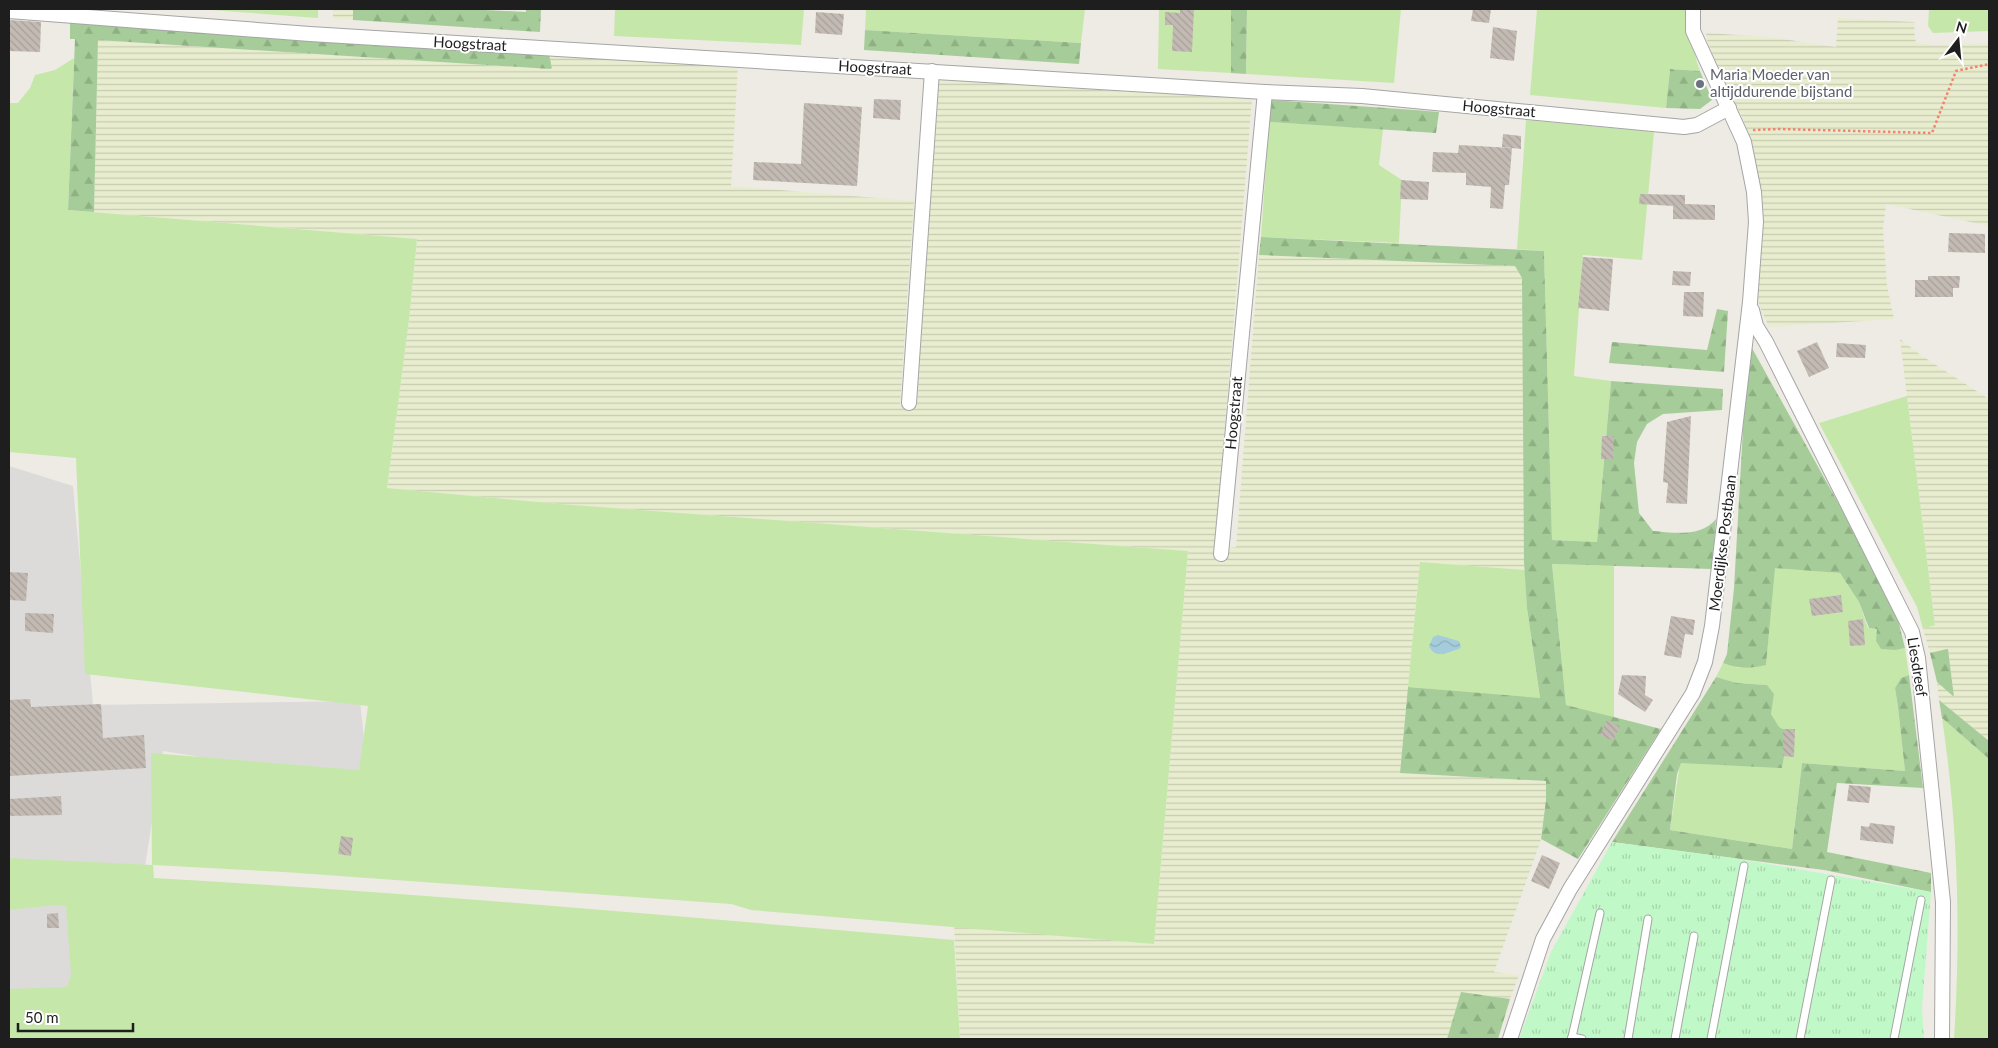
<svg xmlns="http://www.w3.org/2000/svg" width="1998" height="1048" viewBox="0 0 1998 1048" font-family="Lato,sans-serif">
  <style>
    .residential { fill: #dcdbda }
    .farmland { fill: url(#farmland-rules) }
    .grass { fill: #c5e8aa }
    .forest { fill: url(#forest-firs) }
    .park { fill: url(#park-tufts) }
    .water { fill: url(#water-waves) }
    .building { fill: url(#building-back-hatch) }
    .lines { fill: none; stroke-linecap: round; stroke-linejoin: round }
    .service-casing { stroke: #a5a5a5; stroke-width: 9 }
    .minor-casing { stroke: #a5a5a5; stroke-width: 16 }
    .path { stroke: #f7826c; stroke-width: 2.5; stroke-dasharray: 2.5 2.5; stroke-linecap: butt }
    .service { stroke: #fff; stroke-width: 7 }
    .minor { stroke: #fff; stroke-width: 14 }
    .worship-dot { fill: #6b7280; stroke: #fff; stroke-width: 2 }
    .labels { text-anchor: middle; stroke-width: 4; stroke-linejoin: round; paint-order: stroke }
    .street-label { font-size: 15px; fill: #1e1e1e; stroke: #fff }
    .worship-label { font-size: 15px; fill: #5b616d; stroke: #fff; text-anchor: start }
  </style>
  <defs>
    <pattern id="farmland-rules" width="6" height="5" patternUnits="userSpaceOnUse" patternTransform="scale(1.25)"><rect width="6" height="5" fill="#e9edcf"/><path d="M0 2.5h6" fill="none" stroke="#c7cbb1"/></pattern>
    <pattern id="forest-firs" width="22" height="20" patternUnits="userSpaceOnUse" patternTransform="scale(1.25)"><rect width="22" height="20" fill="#a6cd99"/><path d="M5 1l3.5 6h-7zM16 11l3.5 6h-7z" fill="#8eb083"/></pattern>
    <pattern id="park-tufts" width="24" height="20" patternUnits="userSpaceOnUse" patternTransform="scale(1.25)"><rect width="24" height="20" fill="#c1f8c8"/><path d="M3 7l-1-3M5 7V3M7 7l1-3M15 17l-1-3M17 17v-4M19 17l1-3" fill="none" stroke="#a5d4ab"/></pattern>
    <pattern id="water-waves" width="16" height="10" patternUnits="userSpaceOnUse" patternTransform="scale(1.25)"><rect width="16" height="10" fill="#a5ccdb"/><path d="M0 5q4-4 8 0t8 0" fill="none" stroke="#8eafbc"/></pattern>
    <pattern id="building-back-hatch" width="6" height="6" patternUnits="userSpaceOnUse" patternTransform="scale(1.25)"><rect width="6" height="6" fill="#c3bbb3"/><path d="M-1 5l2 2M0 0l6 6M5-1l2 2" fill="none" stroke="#a7a09a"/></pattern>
  </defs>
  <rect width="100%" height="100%" fill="#eeebe4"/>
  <path class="residential" d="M9,466L73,486L93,705L360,701L369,784L163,751L143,879L54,1013L9,1015Z"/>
  <g class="farmland">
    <path d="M333,9H353V20L333,19Z"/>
    <path d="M1838,18L1915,22L1914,31L1916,43L1934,45L1989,43V226L1886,204L1883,229L1887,286L1894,319L1769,327L1759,305L1756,281L1757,186L1753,150L1743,119L1720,73L1708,43L1706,33L1770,37L1836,47Z"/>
    <path d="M98,40L550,69L552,67L549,54L738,65L731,186L914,201L900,405H917L934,80L1252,99L1215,550L1236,547L1259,255L1515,266L1522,278L1525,570L1420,562L1400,773L1546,781V800L1540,843L1494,972L1519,975L1510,999L1462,992L1447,1039H960L954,926L1154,944L1188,551L560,504L387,488L409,320L417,239L94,212Z"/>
    <path d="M1900,339L1922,356L1989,399V741L1939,700L1937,682L1954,697L1948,649L1930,653L1923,629L1935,624Z"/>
  </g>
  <g class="grass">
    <path d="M211,9H318V18L211,10Z"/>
    <path d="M615,9H804L801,45L614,36Z"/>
    <path d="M866,9H1085L1081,43L865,30Z"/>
    <path d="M1159,9H1231V73L1158,69Z"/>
    <path d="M1247,9H1401L1394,83L1246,74Z"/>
    <path d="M1537,9H1693C1692,31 1692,50 1700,71L1670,69L1666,108L1530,95Z"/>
    <path d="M1929,9H1989V31L1933,33L1928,26Z"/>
    <path d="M74,58L68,210L417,239L409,320L387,488L560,504L1188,551L1154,944L751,910L731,904L284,872L153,865L154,878C421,893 687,917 954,940L960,1039H9V989L64,987L68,985L71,974L66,906L55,905L9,910V858L152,865L151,753L359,770L368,706L85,674L76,458L9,452V103H18L30,88L35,75L55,70Z"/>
    <path d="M1526,120L1654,132L1642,260L1583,255L1574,376L1611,381L1597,542L1552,540L1544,251L1517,249Z"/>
    <path d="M1269,122L1383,129L1379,165L1402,180L1399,243L1261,237Z"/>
    <path d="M1907,396L1935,625L1923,629L1917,607L1819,423Z"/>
    <path d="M1420,562L1525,570L1527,608L1540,699L1408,687Z"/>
    <path d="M1552,564L1614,566V718L1566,705Z"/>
    <path d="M1774,567L1840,573L1859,602L1868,628L1877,629L1896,650L1905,648L1909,675L1901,678L1895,688L1898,707L1905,771L1802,763L1792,849L1670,830L1680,763L1779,728L1771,714L1767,685L1737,683L1716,677L1723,663L1738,668L1766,665Z"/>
    <path d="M1942,718L1989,759V1039H1954C1961,931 1958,825 1942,718Z"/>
  </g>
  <g class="forest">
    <path d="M353,9H465L526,12V9H541L540,32L353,20Z"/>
    <path d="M1231,9H1247L1246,74L1231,73Z"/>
    <path d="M70,23L549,54L552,68L550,69L98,40L94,212L68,210L75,39H70Z"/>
    <path d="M865,30L1081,43L1079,64L864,50Z"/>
    <path d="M1670,69L1700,71L1712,100L1700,109L1666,108Z"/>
    <path d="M1271,100L1415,110L1439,112L1436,133L1269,122Z"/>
    <path d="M1261,237L1544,251L1552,540L1597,542L1611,381L1723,389L1722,410L1663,414L1647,424L1637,442L1634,463L1639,513L1653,531C1674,533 1702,537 1716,519L1712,569L1552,564L1566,705L1661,729L1578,859L1541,839L1546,800V781L1400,773L1408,687L1540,698L1527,608L1524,562L1522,278L1515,266L1259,255Z"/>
    <path d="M1717,309L1728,311L1724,372L1609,363L1612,342L1707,350Z"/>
    <path d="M1748,341L1836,499L1896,612L1905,648L1896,650L1881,649L1876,641L1877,629L1869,628L1859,602L1840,573L1775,568L1766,665C1749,669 1739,669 1723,663L1727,654L1734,588Z"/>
    <path d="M1947,649H1948L1954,697L1937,682L1930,653Z"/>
    <path d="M1909,675L1923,788L1837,783L1827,852L1931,873V892L1824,870L1612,842L1716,677L1737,683L1767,685L1774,694L1771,714L1779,727L1788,732L1782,768L1681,763L1677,774L1670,830L1792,849L1802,763L1905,771L1898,707L1895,688L1901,678Z"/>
    <path d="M1939,700L1989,741V759L1942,718Z"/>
    <path d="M1461,992L1510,999L1498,1039H1447Z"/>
  </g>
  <path class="park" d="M1612,842L1733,858L1931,892L1922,1008L1924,1039H1519L1551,952Z"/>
  <path class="water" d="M1438,635L1459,641L1461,647L1459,649C1448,652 1435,660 1429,646L1433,637Z"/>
  <g class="building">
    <path d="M1180,9H1194L1192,52L1172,51L1173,25H1165V12L1180,13Z"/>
    <path d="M1473,9H1491L1489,23L1471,21Z"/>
    <path d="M816,12L844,14L842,35L815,33Z"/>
    <path d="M9,20L41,22L40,52L9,51Z"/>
    <path d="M1493,27L1517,31L1514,61L1490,58Z"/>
    <path d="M874,99L901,100L900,120L873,118Z"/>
    <path d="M804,103L862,107L857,186L753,180L754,162L801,164Z"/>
    <path d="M1503,134L1521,136V149L1502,147Z"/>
    <path d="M1459,145L1512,148L1509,185H1505L1503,209L1490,208L1491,187L1466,185V173L1432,172L1433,152L1458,153Z"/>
    <path d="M1401,180L1429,182L1428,200L1400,199Z"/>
    <path d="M1640,194L1685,195V204L1715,205V220L1673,219V206L1639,204Z"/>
    <path d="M1949,233L1985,234V253L1948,252Z"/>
    <path d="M1583,257L1613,259L1609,311L1578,308Z"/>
    <path d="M1673,271L1691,272L1690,286L1672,285Z"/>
    <path d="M1928,276H1960L1959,288H1953V297H1915V280H1928Z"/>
    <path d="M1684,292H1704L1703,317L1683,316Z"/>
    <path d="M1817,342L1829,368L1809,377L1797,351Z"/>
    <path d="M1837,343L1866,345L1865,358L1836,357Z"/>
    <path d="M1691,416L1687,504L1666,503L1668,483L1663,482L1667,422Z"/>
    <path d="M1602,436H1614L1613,459H1601Z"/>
    <path d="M9,572L28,573L26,601L9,600Z"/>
    <path d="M1841,595L1843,612L1812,616L1809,599Z"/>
    <path d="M25,613L54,614L53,633L25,631Z"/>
    <path d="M1671,616L1695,620L1693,635L1685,634L1681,658L1664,655Z"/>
    <path d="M1863,619L1865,645L1850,646L1848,621Z"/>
    <path d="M1622,675L1646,676L1645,695L1653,700L1645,712L1618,694Z"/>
    <path d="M30,699L31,707L101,704L103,738L144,735L146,768L9,776V700Z"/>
    <path d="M1607,720L1620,726L1613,741L1600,735Z"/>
    <path d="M1783,729H1795L1794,757L1783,756Z"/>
    <path d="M1849,785L1871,787L1869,803L1847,801Z"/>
    <path d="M61,796L62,815L9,816V799Z"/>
    <path d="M1870,823L1895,826L1893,844L1860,840L1861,826L1869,827Z"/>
    <path d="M341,836L353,838L351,856L338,854Z"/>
    <path d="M1542,855L1560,863L1549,889L1531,881Z"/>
    <path d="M58,913L59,928H47V914Z"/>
  </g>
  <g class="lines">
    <defs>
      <g id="service">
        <path d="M1572,1037L1600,913"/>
        <path d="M1571,1039L1572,1037L1582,1039"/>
        <path d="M1628,1039L1648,919"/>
        <path d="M1675,1039L1694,936"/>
        <path d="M1711,1039L1744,866"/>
        <path d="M1800,1039L1831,880"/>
        <path d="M1894,1039L1921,900"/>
      </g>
      <g id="minor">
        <path d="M9,11L310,34L1265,92L1362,96L1684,127L1697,125L1729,108"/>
        <path d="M1752,310L1756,326L1766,342L1912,632L1918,658L1943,902L1942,1039"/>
        <path d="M909,403L932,71"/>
        <path d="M1221,554L1265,92"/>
        <path d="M1510,1039L1543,939L1570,889L1693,693L1705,662L1712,626L1750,302L1756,222L1754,192L1744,142L1693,31V9"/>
      </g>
    </defs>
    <use href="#service" class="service-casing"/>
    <use href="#minor" class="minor-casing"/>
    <path class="path" d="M1753,130L1779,129L1932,133L1956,71L1989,64"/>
    <use href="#service" class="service"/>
    <use href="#minor" class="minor"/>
  </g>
  <circle class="worship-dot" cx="1700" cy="84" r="5"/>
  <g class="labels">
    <g class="street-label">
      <text transform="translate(470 44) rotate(3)" y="5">Hoogstraat</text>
      <text transform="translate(875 68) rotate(3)" y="5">Hoogstraat</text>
      <text transform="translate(1499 109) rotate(5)" y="5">Hoogstraat</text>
      <text transform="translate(1234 413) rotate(-85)" y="5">Hoogstraat</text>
      <text transform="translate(1723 543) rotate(-83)" y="5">Moerdijkse Postbaan</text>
      <text transform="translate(1917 667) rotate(81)" y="5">Liesdreef</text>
    </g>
    <g class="worship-label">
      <text x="1710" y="80">Maria Moeder van<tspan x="1710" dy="17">altijddurende bijstand</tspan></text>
    </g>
  </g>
  <rect width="1998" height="1048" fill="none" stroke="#1e1e1e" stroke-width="20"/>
  <g transform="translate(1958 40) rotate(16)" stroke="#ffffff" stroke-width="4" paint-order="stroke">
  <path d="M0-4L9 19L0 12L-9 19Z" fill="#1e1e1e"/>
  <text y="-8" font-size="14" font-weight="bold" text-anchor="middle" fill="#1e1e1e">N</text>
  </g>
  <path d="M18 1023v8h115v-8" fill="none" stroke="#1e1e1e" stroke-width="2.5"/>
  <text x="25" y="1023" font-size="15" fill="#1e1e1e" stroke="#ffffff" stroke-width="4" paint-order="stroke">50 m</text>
</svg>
